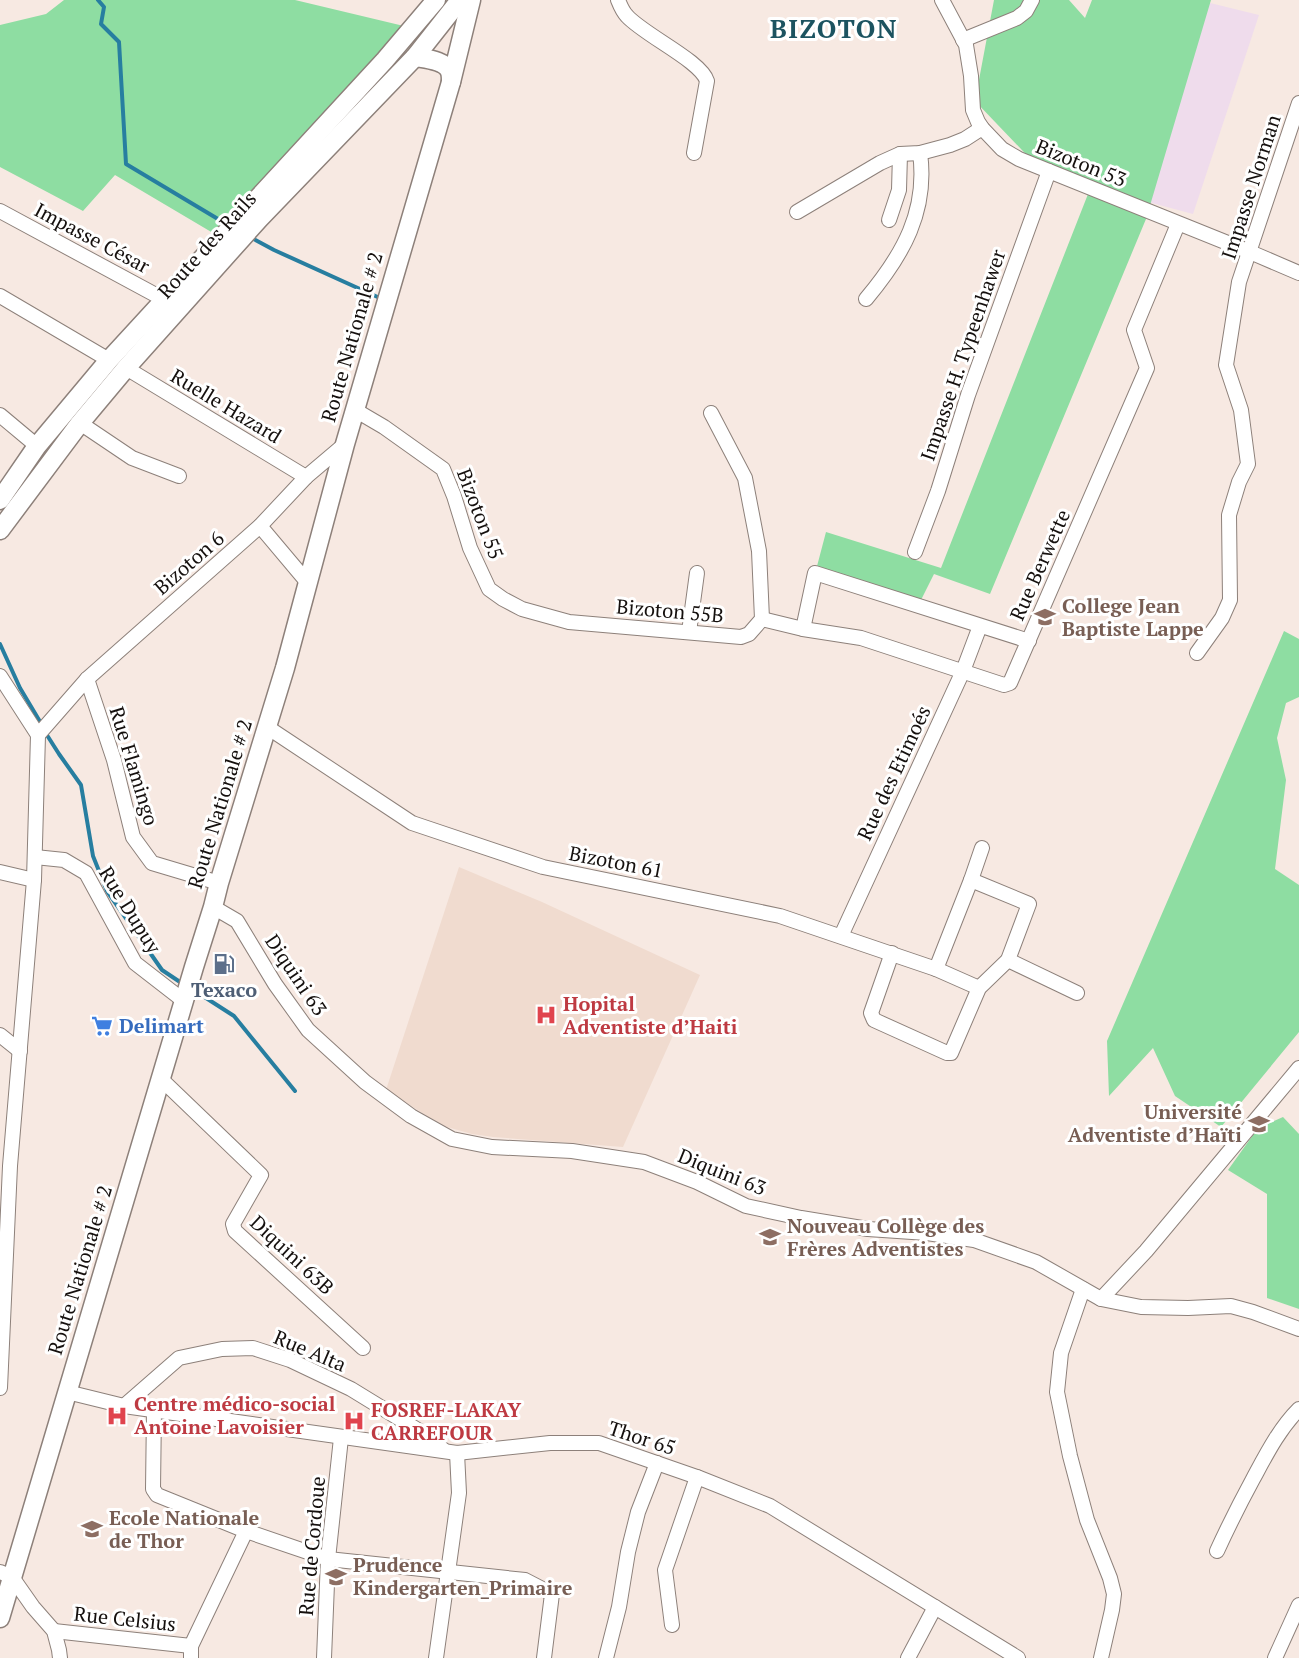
<svg xmlns="http://www.w3.org/2000/svg" width="1299" height="1658" viewBox="0 0 1299 1658" font-family="'PT Serif',serif">
  <style>
    .built { fill: #f0dbcf }
    .education { fill: #efdcec }
    .green { fill: #8edda2 }
    .lines { fill: none; stroke-linecap: round; stroke-linejoin: round }
    .stream { stroke: #277ea0; stroke-width: 4 }
    .minor-casing { stroke: #8d807a; stroke-width: 16 }
    .major-casing { stroke: #8d807a; stroke-width: 21 }
    .minor { stroke: #fff; stroke-width: 14 }
    .major { stroke: #fff; stroke-width: 18 }
    .labels { text-anchor: middle; stroke-width: 6; stroke-linejoin: round; paint-order: stroke }
    .street-label { font-size: 20px; fill: #15100e; stroke: #fff }
    .education-label { font-size: 20px; font-weight: bold; fill: #785e54; stroke: #fff; text-anchor: start }
    .service-label { font-size: 20px; font-weight: bold; fill: #4e5e75; stroke: #fff }
    .health-label { font-size: 20px; font-weight: bold; fill: #be3a42; stroke: #fff; text-anchor: start }
    .shop-label { font-size: 20px; font-weight: bold; fill: #366cbe; stroke: #fff; text-anchor: start }
    .district-label { font-size: 26px; font-weight: bold; letter-spacing: 1.5px; fill: #1c5360; stroke: #fff }
  </style>
  <rect width="100%" height="100%" fill="#f7e9e2"/>
  <path class="built" d="M459,867L542,902L700,975L623,1147L493,1137L472,1134L447,1127L427,1116L386,1090Z"/>
  <path class="education" d="M1198,0L1259,15L1193,214L1107,191Z"/>
  <g class="green">
    <path d="M64,0H295L408,27L213,233L115,175L83,211L0,167V25L46,14Z"/>
    <path d="M994,0H1069L1085,18L1092,0H1211L1146,219L990,594L934,574L919,604L816,570L826,532L941,568L1090,189L1041,170L975,101Z"/>
    <path d="M1284,631L1299,639V697L1286,703L1277,738L1286,780L1275,869L1299,885V1032L1221,1127L1175,1096L1153,1048L1109,1096L1107,1041Z"/>
    <path d="M1283,1117L1299,1134V1309L1267,1298V1194L1228,1170L1258,1128Z"/>
  </g>
  <g class="lines">
    <g class="stream">
      <path d="M98,0L104,7L101,24L119,42L126,164L228,225"/>
      <path d="M250,237L274,250L382,299"/>
      <path d="M0,644L20,688L42,725"/>
      <path d="M45,732L59,754L81,785L93,856L107,891L162,970L183,984"/>
      <path d="M192,989L234,1016L295,1091"/>
    </g>
    <defs>
      <g id="minor">
        <path d="M618,0C620,5 623,12 627,16C644,35 701,61 707,81L694,153"/>
        <path d="M942,0L966,45L971,76L973,110L978,122L982,128L1002,149L1019,159L1250,252L1299,273"/>
        <path d="M963,40L1017,18L1026,11L1032,0"/>
        <path d="M0,211L165,300"/>
        <path d="M797,212L880,163L900,154L920,153L950,145L965,139L982,128"/>
        <path d="M889,220L899,190L900,154"/>
        <path d="M0,296L109,360"/>
        <path d="M866,299C903,255 928,211 920,153"/>
        <path d="M126,368L306,477"/>
        <path d="M355,410L384,427L443,469L454,496L470,548L489,589L503,599L522,609L569,622L741,637L749,634L762,619L759,551L745,478L711,413"/>
        <path d="M0,415L37,446"/>
        <path d="M80,423L132,458L179,476"/>
        <path d="M260,526L308,583"/>
        <path d="M915,552L938,491L968,395L1049,171"/>
        <path d="M762,619L803,629L861,638L1004,685L1010,683L1147,368L1134,330L1178,224"/>
        <path d="M803,629L815,573L1029,641"/>
        <path d="M689,632L697,573"/>
        <path d="M1197,653L1222,618L1230,600L1229,515L1239,482L1248,464L1241,410L1226,365L1239,282L1299,103"/>
        <path d="M0,676L38,735L34,880L10,1166L0,1388"/>
        <path d="M87,679L114,760L133,837L152,863L219,883"/>
        <path d="M267,727L412,823L543,867L780,916L936,969L979,988"/>
        <path d="M38,735L87,679L260,526L306,477L345,444"/>
        <path d="M35,857L64,860L86,873L135,963L184,1001"/>
        <path d="M0,872L34,880"/>
        <path d="M213,907L237,921L275,984L308,1030L365,1082L411,1116L452,1139L492,1147L572,1151L644,1162L697,1182L746,1206L801,1218L868,1229L927,1233L974,1240L1036,1262L1101,1299L1141,1307L1188,1308L1231,1306L1253,1312L1299,1329"/>
        <path d="M841,936L963,671L980,626"/>
        <path d="M892,953L871,1013L874,1020L947,1053H951L979,988L1008,960L1029,904L971,880"/>
        <path d="M1008,960L1077,993"/>
        <path d="M936,969L971,880L982,848"/>
        <path d="M0,1035L20,1051"/>
        <path d="M161,1079L261,1175L233,1224L235,1231L363,1348"/>
        <path d="M1083,1289L1061,1353L1057,1392L1070,1456L1087,1520L1110,1578L1114,1594L1112,1610L1101,1658"/>
        <path d="M1101,1299L1146,1251L1299,1068"/>
        <path d="M67,1392L124,1406L457,1453L550,1443H599L697,1477L770,1506L1018,1658"/>
        <path d="M124,1406L179,1358L222,1349L253,1348L290,1360L351,1389L426,1435L445,1451"/>
        <path d="M154,1410L153,1489L157,1495L246,1531L328,1559L525,1580L552,1594L544,1658"/>
        <path d="M1217,1551C1228,1527 1240,1503 1253,1479C1266,1455 1279,1429 1299,1409"/>
        <path d="M0,1572L12,1577L33,1607L54,1631L59,1650L60,1658"/>
        <path d="M672,1625L665,1570L697,1477"/>
        <path d="M54,1631L191,1646"/>
        <path d="M191,1658V1646L246,1531"/>
        <path d="M324,1658L328,1559L341,1438"/>
        <path d="M436,1658L459,1493L457,1453"/>
        <path d="M606,1658L619,1607L628,1552L638,1512L657,1463"/>
        <path d="M908,1658L935,1607"/>
        <path d="M1275,1658L1299,1605"/>
      </g>
      <g id="major">
        <path d="M415,57C425,59 446,60 450,72C451,75 451,79 451,82"/>
        <path d="M0,500L37,446L109,360L385,60L436,0"/>
        <path d="M0,530L80,423L126,368L259,219L415,57L460,0"/>
        <path d="M0,1618L194,967L213,907L219,883L285,668L345,444L451,82L471,0"/>
      </g>
    </defs>
    <use href="#minor" class="minor-casing"/>
    <use href="#major" class="major-casing"/>
    <use href="#minor" class="minor"/>
    <use href="#major" class="major"/>
  </g>
  <defs>
    <symbol id="school-bare" viewBox="-9 -9 18 18"><path d="M0-5L7-2L0 1L-7-2ZM-4 1L0 2.5L4 1V4Q0 6-4 4Z" fill="#8d6e63" stroke="#fff" stroke-width="2.5" paint-order="stroke"/></symbol>
    <symbol id="fuel-bare" viewBox="-9 -9 18 18"><path d="M-5.5-6h7V0h2V4h1.3V-2.5L3-4.5l.8-.8L6-3V5H2.5V1h-1V6h-7ZM-4.2-4.7v3.2H.2V-4.7Z" fill="#5c6f8a" stroke="#fff" stroke-width="2.5" paint-order="stroke"/></symbol>
    <symbol id="hospital-bare" viewBox="-9 -9 18 18"><path d="M-5-5h3v3.5h4V-5h3V5h-3V1.5h-4V5h-3Z" fill="#e0444e" stroke="#fff" stroke-width="2.5" paint-order="stroke"/></symbol>
    <symbol id="supermarket-bare" viewBox="-9 -9 18 18"><path d="M-6-5.5h2.5l.6 2H6L4.5 2H-2.5L-4.4-4H-6ZM-1.5 3.2a1.3 1.3 0 1 0 .1 0ZM3 3.2a1.3 1.3 0 1 0 .1 0Z" fill="#3f7fe0" stroke="#fff" stroke-width="2.5" paint-order="stroke"/></symbol>
  </defs>
  <g fill-rule="evenodd">
    <use href="#school-bare" x="1030" y="602" width="30" height="30"/>
    <use href="#fuel-bare" x="209" y="949" width="30" height="30"/>
    <use href="#hospital-bare" x="531" y="1000" width="30" height="30"/>
    <use href="#supermarket-bare" x="87" y="1011" width="30" height="30"/>
    <use href="#school-bare" x="1244" y="1109" width="30" height="30"/>
    <use href="#school-bare" x="755" y="1222" width="30" height="30"/>
    <use href="#hospital-bare" x="102" y="1401" width="30" height="30"/>
    <use href="#hospital-bare" x="339" y="1406" width="30" height="30"/>
    <use href="#school-bare" x="77" y="1514" width="30" height="30"/>
    <use href="#school-bare" x="321" y="1562" width="30" height="30"/>
  </g>
  <g class="labels">
    <g class="street-label">
      <text transform="translate(1081 163) rotate(22)" y="7">Bizoton 53</text>
      <text transform="translate(1251 187) rotate(-72)" y="7">Impasse Norman</text>
      <text transform="translate(92 238) rotate(28)" y="7">Impasse César</text>
      <text transform="translate(207 245) rotate(-48)" y="7">Route des Rails</text>
      <text transform="translate(352 337) rotate(-74)" y="7">Route Nationale # 2</text>
      <text transform="translate(963 355) rotate(-71)" y="7">Impasse H. Typeenhawer</text>
      <text transform="translate(226 406) rotate(31)" y="7">Ruelle Hazard</text>
      <text transform="translate(480 514) rotate(69)" y="7">Bizoton 55</text>
      <text transform="translate(189 563) rotate(-41)" y="7">Bizoton 6</text>
      <text transform="translate(1040 565) rotate(-66)" y="7">Rue Berwette</text>
      <text transform="translate(670 611) rotate(5)" y="7">Bizoton 55B</text>
      <text transform="translate(134 766) rotate(73)" y="7">Rue Flamingo</text>
      <text transform="translate(894 773) rotate(-65)" y="7">Rue des Etimoés</text>
      <text transform="translate(220 804) rotate(-73)" y="7">Route Nationale # 2</text>
      <text transform="translate(616 862) rotate(11)" y="7">Bizoton 61</text>
      <text transform="translate(130 910) rotate(58)" y="7">Rue Dupuy</text>
      <text transform="translate(296 975) rotate(56)" y="7">Diquini 63</text>
      <text transform="translate(722 1172) rotate(22)" y="7">Diquini 63</text>
      <text transform="translate(292 1255) rotate(43)" y="7">Diquini 63B</text>
      <text transform="translate(80 1270) rotate(-73)" y="7">Route Nationale # 2</text>
      <text transform="translate(310 1351) rotate(23)" y="7">Rue Alta</text>
      <text transform="translate(642 1438) rotate(18)" y="7">Thor 65</text>
      <text transform="translate(312 1546) rotate(-85)" y="7">Rue de Cordoue</text>
      <text transform="translate(125 1619) rotate(6)" y="7">Rue Celsius</text>
    </g>
    <g class="education-label">
      <text x="1062" y="613">College Jean<tspan x="1062" dy="23">Baptiste Lappe</tspan></text>
      <text x="1242" y="1119" text-anchor="end">Université<tspan x="1242" dy="23">Adventiste d’Haïti</tspan></text>
      <text x="787" y="1233">Nouveau Collège des<tspan x="787" dy="23">Frères Adventistes</tspan></text>
      <text x="109" y="1525">Ecole Nationale<tspan x="109" dy="23">de Thor</tspan></text>
      <text x="353" y="1572">Prudence<tspan x="353" dy="23">Kindergarten_Primaire</tspan></text>
    </g>
    <g class="service-label">
      <text x="224" y="997">Texaco</text>
    </g>
    <g class="health-label">
      <text x="563" y="1011">Hopital<tspan x="563" dy="23">Adventiste d’Haiti</tspan></text>
      <text x="134" y="1411">Centre médico-social<tspan x="134" dy="23">Antoine Lavoisier</tspan></text>
      <text x="371" y="1417">FOSREF-LAKAY<tspan x="371" dy="23">CARREFOUR</tspan></text>
    </g>
    <g class="shop-label">
      <text x="119" y="1033">Delimart</text>
    </g>
    <g class="district-label">
      <text x="834" y="38">BIZOTON</text>
    </g>
  </g>
</svg>
